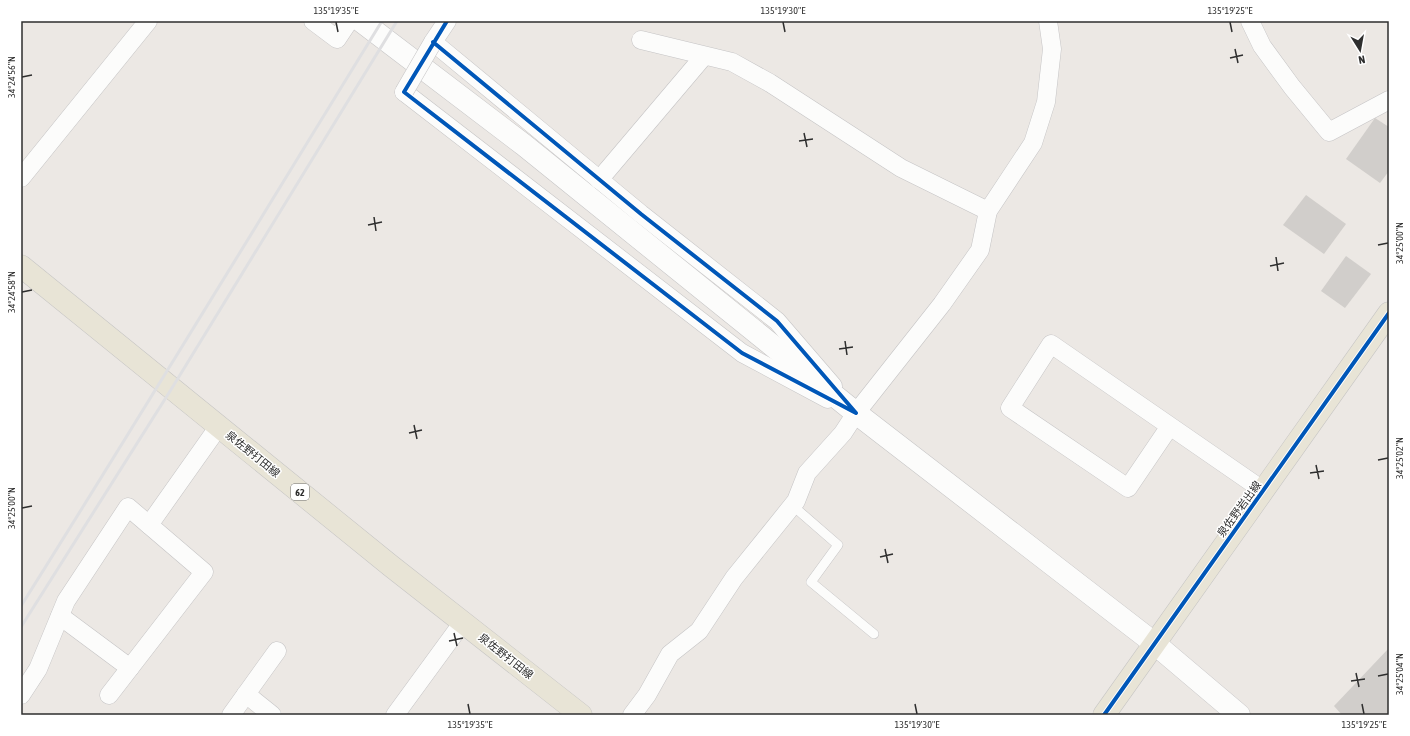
<svg xmlns="http://www.w3.org/2000/svg" width="1410" height="736" viewBox="0 0 1410 736" font-family="'Asap Condensed','Noto Sans JP',sans-serif">
  <style>
    .building { fill: #d1cecb }
    .lines { fill: none; stroke-linecap: round; stroke-linejoin: round }
    .service-casing { stroke: #c5c4c5; stroke-width: 10 }
    .minor-casing { stroke: #c5c4c5; stroke-width: 19 }
    .tertiary-casing { stroke: #c5c4c5; stroke-width: 23 }
    .primary-casing { stroke: #c6c5c4; stroke-width: 23 }
    .service { stroke: #fcfcfb; stroke-width: 9 }
    .minor { stroke: #fcfcfb; stroke-width: 18 }
    .tertiary { stroke: #fcfcfb; stroke-width: 22 }
    .primary { stroke: #e8e4d6; stroke-width: 22 }
    .rail { stroke: #dfdfe1; stroke-width: 3 }
    .minor-bridge-casing { stroke: #c5c4c5; stroke-width: 19; stroke-linecap: butt }
    .minor-bridge { stroke: #fcfcfb; stroke-width: 18 }
    .cycleway-casing { stroke: #fff; stroke-width: 6 }
    .cycleway { stroke: #0057b8; stroke-width: 4 }
    .ticks { fill: none; stroke: #2e2e2e; stroke-width: 1.5 }
    .labels { text-anchor: middle; stroke-width: 3; stroke-linejoin: round; paint-order: stroke }
    .shield { fill: #fff; stroke: #6d6d6d; stroke-width: 1 }
    .shield-label { font-size: 10px; font-weight: bold; fill: #2e2e2e }
    .street-label { font-size: 11px; fill: #2e2e2e; stroke: #fff }
    .neatline { fill: none; stroke: #2e2e2e; stroke-width: 1.5 }
    .ticks-label { font-size: 10px; text-anchor: middle; fill: #2e2e2e }
  </style>
  <rect width="100%" height="100%" fill="#ece8e4"/>
  <g class="building">
    <path d="M1375,118L1389,127V171L1380,183L1346,159Z"/>
    <path d="M1306,195L1346,224L1324,254L1283,225Z"/>
    <path d="M1346,256L1371,274L1345,308L1321,291Z"/>
    <path d="M1389,648V715H1342L1334,706Z"/>
  </g>
  <g class="lines">
    <defs>
      <path id="service" d="M792,505L838,545L811,582L874,634"/>
      <g id="minor">
        <path d="M313,21L337,39L349,21"/>
        <path d="M447,21L433,42L641,214L777,321L833,386"/>
        <path d="M1250,21L1262,46L1292,87L1329,132L1389,100"/>
        <path d="M641,40L732,62L770,83L901,168L988,211"/>
        <path d="M404,92L742,353L828,399"/>
        <path d="M21,178L148,21"/>
        <path d="M599,180L704,56"/>
        <path d="M1170,426L1128,488L1010,408L1051,344L1264,491"/>
        <path d="M149,525L219,426"/>
        <path d="M60,616L130,668"/>
        <path d="M246,694L272,715"/>
        <path d="M21,695L38,669L66,601L128,507L204,572L109,695"/>
        <path d="M231,715L277,651"/>
        <path d="M395,715L463,622"/>
        <path d="M632,715L647,695L670,654L699,631L734,578L796,501L807,473L843,433L856,413L942,304L980,250L988,211L1033,143L1046,102L1052,49L1048,21"/>
      </g>
      <path id="tertiary" d="M361,21L524,145L856,413L1154,643L1239,715"/>
      <g id="primary">
        <path d="M21,266L391,566L581,715"/>
        <path d="M1104,715L1389,313"/>
      </g>
    </defs>
    <use href="#service" class="service-casing"/>
    <use href="#minor" class="minor-casing"/>
    <use href="#tertiary" class="tertiary-casing"/>
    <use href="#primary" class="primary-casing"/>
    <use href="#service" class="service"/>
    <use href="#minor" class="minor"/>
    <use href="#tertiary" class="tertiary"/>
    <use href="#primary" class="primary"/>
    <g class="rail">
      <path d="M21,606C143,412 262,216 382,21"/>
      <path d="M21,627L172,388L397,21"/>
    </g>
    <defs>
      <path id="minor-bridge" d="M404,92L433,42"/>
    </defs>
    <use href="#minor-bridge" class="minor-bridge-casing"/>
    <use href="#minor-bridge" class="minor-bridge"/>
    <defs>
      <g id="cycleway">
        <path d="M433,42L641,214L777,321L856,413L742,353L404,92L447,21"/>
        <path d="M1104,715L1389,313"/>
      </g>
    </defs>
    <use href="#cycleway" class="cycleway-casing"/>
    <use href="#cycleway" class="cycleway"/>
  </g>
  <path class="ticks" d="M336,22L338,32M783,22L785,32M1230,22L1232,32M1235,49L1238,63M1230,58L1243,55M22,77L32,75M804,133L807,147M799,141L813,139M374,217L376,231M368,225L382,222M1378,245L1388,243M1276,257L1278,271M1270,266L1284,263M22,292L32,290M845,341L847,355M839,349L853,347M414,425L417,439M409,433L422,430M1378,460L1388,458M1316,465L1319,479M1310,473L1324,471M22,508L32,506M885,549L888,563M880,557L893,554M454,633L457,646M449,641L463,638M1356,673L1359,687M1378,676L1388,674M1351,681L1365,679M468,704L470,714M915,704L917,714M1362,704L1364,714"/>
  <g class="labels">
    <rect class="shield" x="291" y="484" width="18" height="16" rx="3"/>
    <g class="shield-label">
      <text x="300" y="496">62</text>
    </g>
    <g class="street-label">
      <text transform="translate(253 454) rotate(39)" y="4">泉佐野打田線</text>
      <text transform="translate(1239 509) rotate(-54)" y="4">泉佐野岩出線</text>
      <text transform="translate(506 656) rotate(38)" y="4">泉佐野打田線</text>
    </g>
  </g>
  <rect width="1410" height="736" fill="none" stroke="#ffffff" stroke-width="44"/>
  <g transform="translate(1360 50) rotate(169)" stroke="#ffffff" stroke-width="3" paint-order="stroke">
  <path d="M0-3L7 15L0 10L-7 15Z" fill="#2e2e2e"/>
  <text y="-6" font-size="11" font-weight="bold" text-anchor="middle" fill="#2e2e2e">N</text>
  </g>
  <rect x="22" y="22" width="1366" height="692" class="neatline"/>
  <g class="ticks-label">
    <text x="336" y="14">135°19'35"E</text>
    <text x="783" y="14">135°19'30"E</text>
    <text x="1230" y="14">135°19'25"E</text>
    <text transform="translate(11 77) rotate(-90)" y="4">34°24'56"N</text>
    <text transform="translate(1399 243) rotate(-90)" y="4">34°25'00"N</text>
    <text transform="translate(11 292) rotate(-90)" y="4">34°24'58"N</text>
    <text transform="translate(1399 458) rotate(-90)" y="4">34°25'02"N</text>
    <text transform="translate(11 508) rotate(-90)" y="4">34°25'00"N</text>
    <text transform="translate(1399 674) rotate(-90)" y="4">34°25'04"N</text>
    <text x="470" y="728">135°19'35"E</text>
    <text x="917" y="728">135°19'30"E</text>
    <text x="1364" y="728">135°19'25"E</text>
  </g>
</svg>
